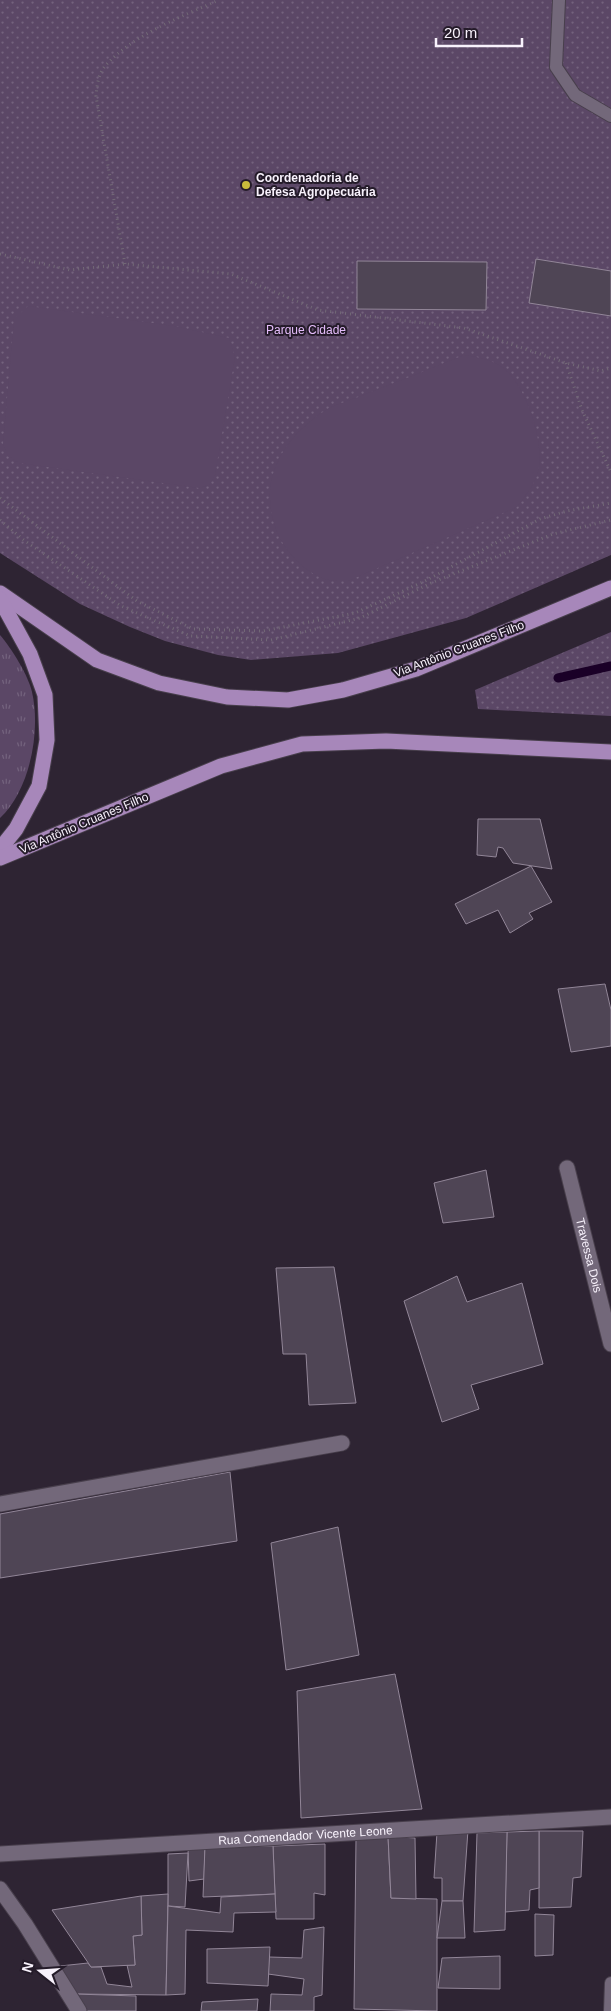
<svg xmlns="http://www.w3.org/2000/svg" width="611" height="2011" viewBox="0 0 611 2011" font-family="Helvetica,sans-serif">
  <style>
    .grass { fill: url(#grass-tufts) }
    .park { fill: url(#park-dots) }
    .garden { fill: #5b4766 }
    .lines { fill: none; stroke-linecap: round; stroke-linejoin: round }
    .stream { stroke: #1a0027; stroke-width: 9 }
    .building { fill: #4f4555; stroke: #928698 }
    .lane-casing { stroke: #483f4c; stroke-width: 14 }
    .street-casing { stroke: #483f4c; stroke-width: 17 }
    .secondary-casing { stroke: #483f4c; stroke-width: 17 }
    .primary-casing { stroke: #483f4c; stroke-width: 17 }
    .path { stroke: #736a77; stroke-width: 3; stroke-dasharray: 1 4; stroke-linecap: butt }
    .lane { stroke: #73687a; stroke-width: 12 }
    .street { stroke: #73687a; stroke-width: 15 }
    .secondary { stroke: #73687a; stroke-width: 15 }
    .primary { stroke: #a787ba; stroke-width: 15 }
    .poi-dot { fill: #c8bb3b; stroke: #241b29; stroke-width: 2 }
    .labels { text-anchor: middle; stroke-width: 4; stroke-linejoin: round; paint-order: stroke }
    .poi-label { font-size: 12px; font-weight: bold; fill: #f8f2fc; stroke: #241b29; text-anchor: start }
    .park-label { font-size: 12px; fill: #e5bdfb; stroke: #241b29 }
    .street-label { font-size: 12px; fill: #f8f2fc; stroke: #241b29 }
  </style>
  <defs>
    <pattern id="grass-tufts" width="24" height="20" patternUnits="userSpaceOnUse" patternTransform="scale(1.25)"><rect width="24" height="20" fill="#5b4766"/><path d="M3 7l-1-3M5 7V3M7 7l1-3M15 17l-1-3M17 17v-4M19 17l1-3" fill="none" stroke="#73627d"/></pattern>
    <pattern id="park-dots" width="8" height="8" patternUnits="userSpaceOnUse" patternTransform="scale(1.25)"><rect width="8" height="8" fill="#5b4766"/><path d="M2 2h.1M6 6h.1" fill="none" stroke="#73627d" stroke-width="1.8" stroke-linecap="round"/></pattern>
  </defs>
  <rect width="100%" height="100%" fill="#2e2433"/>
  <path class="grass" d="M0,635C12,649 28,675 32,692C41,731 30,790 0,818Z"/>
  <g class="park">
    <path d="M0,0H611V555L466,618L338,653L251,660L218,655L165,641L130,627L80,604L0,553Z"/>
    <path d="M611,632V716L478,709L475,690Z"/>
  </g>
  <g class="garden">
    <path d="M28,306L174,326L229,338L235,357L215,475L209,485L199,488L19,463L8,456L3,444L14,319Z"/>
    <path d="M464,355C480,357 498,361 509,373C528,394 543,440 539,467C537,482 526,495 517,507L348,581C342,581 335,581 329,580C308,575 288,555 279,536C255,484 281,439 326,410C338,403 355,399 368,393C400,381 432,368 464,355Z"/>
  </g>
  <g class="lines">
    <path class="stream" d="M558,678L611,666"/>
  </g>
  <g class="building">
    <path d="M536,259L611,271V316L529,303Z"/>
    <path d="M357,261L487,262L486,310L357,309Z"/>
    <path d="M478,819H540L552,869L513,863L503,848L498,847L496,857L477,855Z"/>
    <path d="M531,866L552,902L529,913L533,919L510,933L498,910L466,924L455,904Z"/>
    <path d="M605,984L611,1010V1046L571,1052L558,989Z"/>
    <path d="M486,1170L494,1217L443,1223L434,1183Z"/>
    <path d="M334,1267L356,1403L309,1405L306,1354H283L276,1268Z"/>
    <path d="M457,1276L467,1302L522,1283L543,1364L471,1385L479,1409L442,1422L404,1301Z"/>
    <path d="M230,1472L237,1541L0,1578V1514Z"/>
    <path d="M338,1527L359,1655L286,1670L271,1543Z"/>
    <path d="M395,1674L422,1809L301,1818L297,1691Z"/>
    <path d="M468,1830L463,1901H442V1878H434L437,1832Z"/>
    <path d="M539,1831H583L581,1877L573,1878L571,1907L539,1908Z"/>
    <path d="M539,1831V1888L530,1890L529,1910L505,1912L507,1832Z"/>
    <path d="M507,1832L505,1930L474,1932L477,1833Z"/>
    <path d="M388,1836L391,1898L437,1899V2011L354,2009L356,1839Z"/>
    <path d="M388,1836L415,1838L416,1899L391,1898Z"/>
    <path d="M325,1844V1895L314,1893V1919H276L273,1846Z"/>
    <path d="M205,1846L204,1879L189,1881L188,1848Z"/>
    <path d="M205,1846H273L275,1894L203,1897Z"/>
    <path d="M188,1853L185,1907L168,1906V1854Z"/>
    <path d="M168,1894L166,1995L75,1994L60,1966L88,1963L91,1967H101L107,1984L132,1987L127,1965H135L133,1936L142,1935L141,1896Z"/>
    <path d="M275,1894L276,1912L234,1913L233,1932L186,1930L185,1994L166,1995L168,1906L220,1913L221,1897Z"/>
    <path d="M141,1896L142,1935L133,1936L135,1965L91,1967L52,1910Z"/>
    <path d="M442,1901H463L465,1938H437Z"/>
    <path d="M535,1914L554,1915L553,1955L535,1956Z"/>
    <path d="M324,1927L322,1995L314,1997V2011H270L271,1994L302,1995L304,1979L268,1974L269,1957L302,1958L304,1930Z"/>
    <path d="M270,1947L268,1986L207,1983V1949Z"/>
    <path d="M500,1956V1989L438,1988L442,1958Z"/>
    <path d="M75,1994L136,1996V2011H85Z"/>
    <path d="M258,1999L257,2011H201L202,2002Z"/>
  </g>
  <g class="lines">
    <defs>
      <g id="lane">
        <path d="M559,0L556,67L575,95L611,116"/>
        <path d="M610,2011L611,1983"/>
      </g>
      <g id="street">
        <path id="s1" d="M567,1168L611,1344"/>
        <path d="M0,1504L342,1443"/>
        <path id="s2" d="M0,1854L611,1817"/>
      </g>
      <path id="secondary" d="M0,1889L25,1924L79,2011"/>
      <g id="primary">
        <path d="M0,593L97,660L159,683L227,697L288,700L343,690L416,669L611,588"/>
        <path d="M0,599L30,654L45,695L47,740L39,786L16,829L0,849"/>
        <path d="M0,858L221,766L302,744L386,741L611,752"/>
      </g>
    </defs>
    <use href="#lane" class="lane-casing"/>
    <use href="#street" class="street-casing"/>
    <use href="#secondary" class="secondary-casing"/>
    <use href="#primary" class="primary-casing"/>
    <g class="path">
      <path d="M0,254L70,270L125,264L231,274L318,310L464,328L566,363L601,371L611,368"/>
      <path d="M125,264L96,96C97,85 98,75 105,66C134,34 181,17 219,0"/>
      <path d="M566,363L582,410L611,472"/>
      <path d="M0,498L137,601L193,629L263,631L355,613L425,581L540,519L567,511L611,503"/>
      <path d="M0,520L25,541L121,606L190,636L271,640L360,618L431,583L553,534L611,520"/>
    </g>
    <use href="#lane" class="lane"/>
    <use href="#street" class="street"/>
    <use href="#secondary" class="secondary"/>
    <use href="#primary" class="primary"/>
  </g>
  <circle class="poi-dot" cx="246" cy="185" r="5"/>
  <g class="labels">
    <g class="poi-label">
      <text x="256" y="182">Coordenadoria de<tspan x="256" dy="14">Defesa Agropecuária</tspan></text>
    </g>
    <g class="park-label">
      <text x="306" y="334">Parque Cidade</text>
    </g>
    <g class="street-label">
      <text transform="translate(459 649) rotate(-21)" y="4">Via Antônio Cruanes Filho</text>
      <text transform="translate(84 823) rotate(-23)" y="4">Via Antônio Cruanes Filho</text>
      <text dy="4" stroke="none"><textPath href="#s1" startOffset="90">Travessa Dois</textPath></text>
      <text dy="4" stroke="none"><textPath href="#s2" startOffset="306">Rua Comendador Vicente Leone</textPath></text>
    </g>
  </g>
  <g transform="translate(40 1971) rotate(287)" stroke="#241b29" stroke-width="4" paint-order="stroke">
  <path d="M0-4L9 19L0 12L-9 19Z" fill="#f8f2fc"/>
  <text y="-8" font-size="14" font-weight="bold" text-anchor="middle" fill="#f8f2fc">N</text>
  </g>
  <path d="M436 38v8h86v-8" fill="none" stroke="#f8f2fc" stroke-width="2.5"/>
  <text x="444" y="38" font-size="15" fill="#f8f2fc" stroke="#241b29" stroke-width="4" paint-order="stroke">20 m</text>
</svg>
